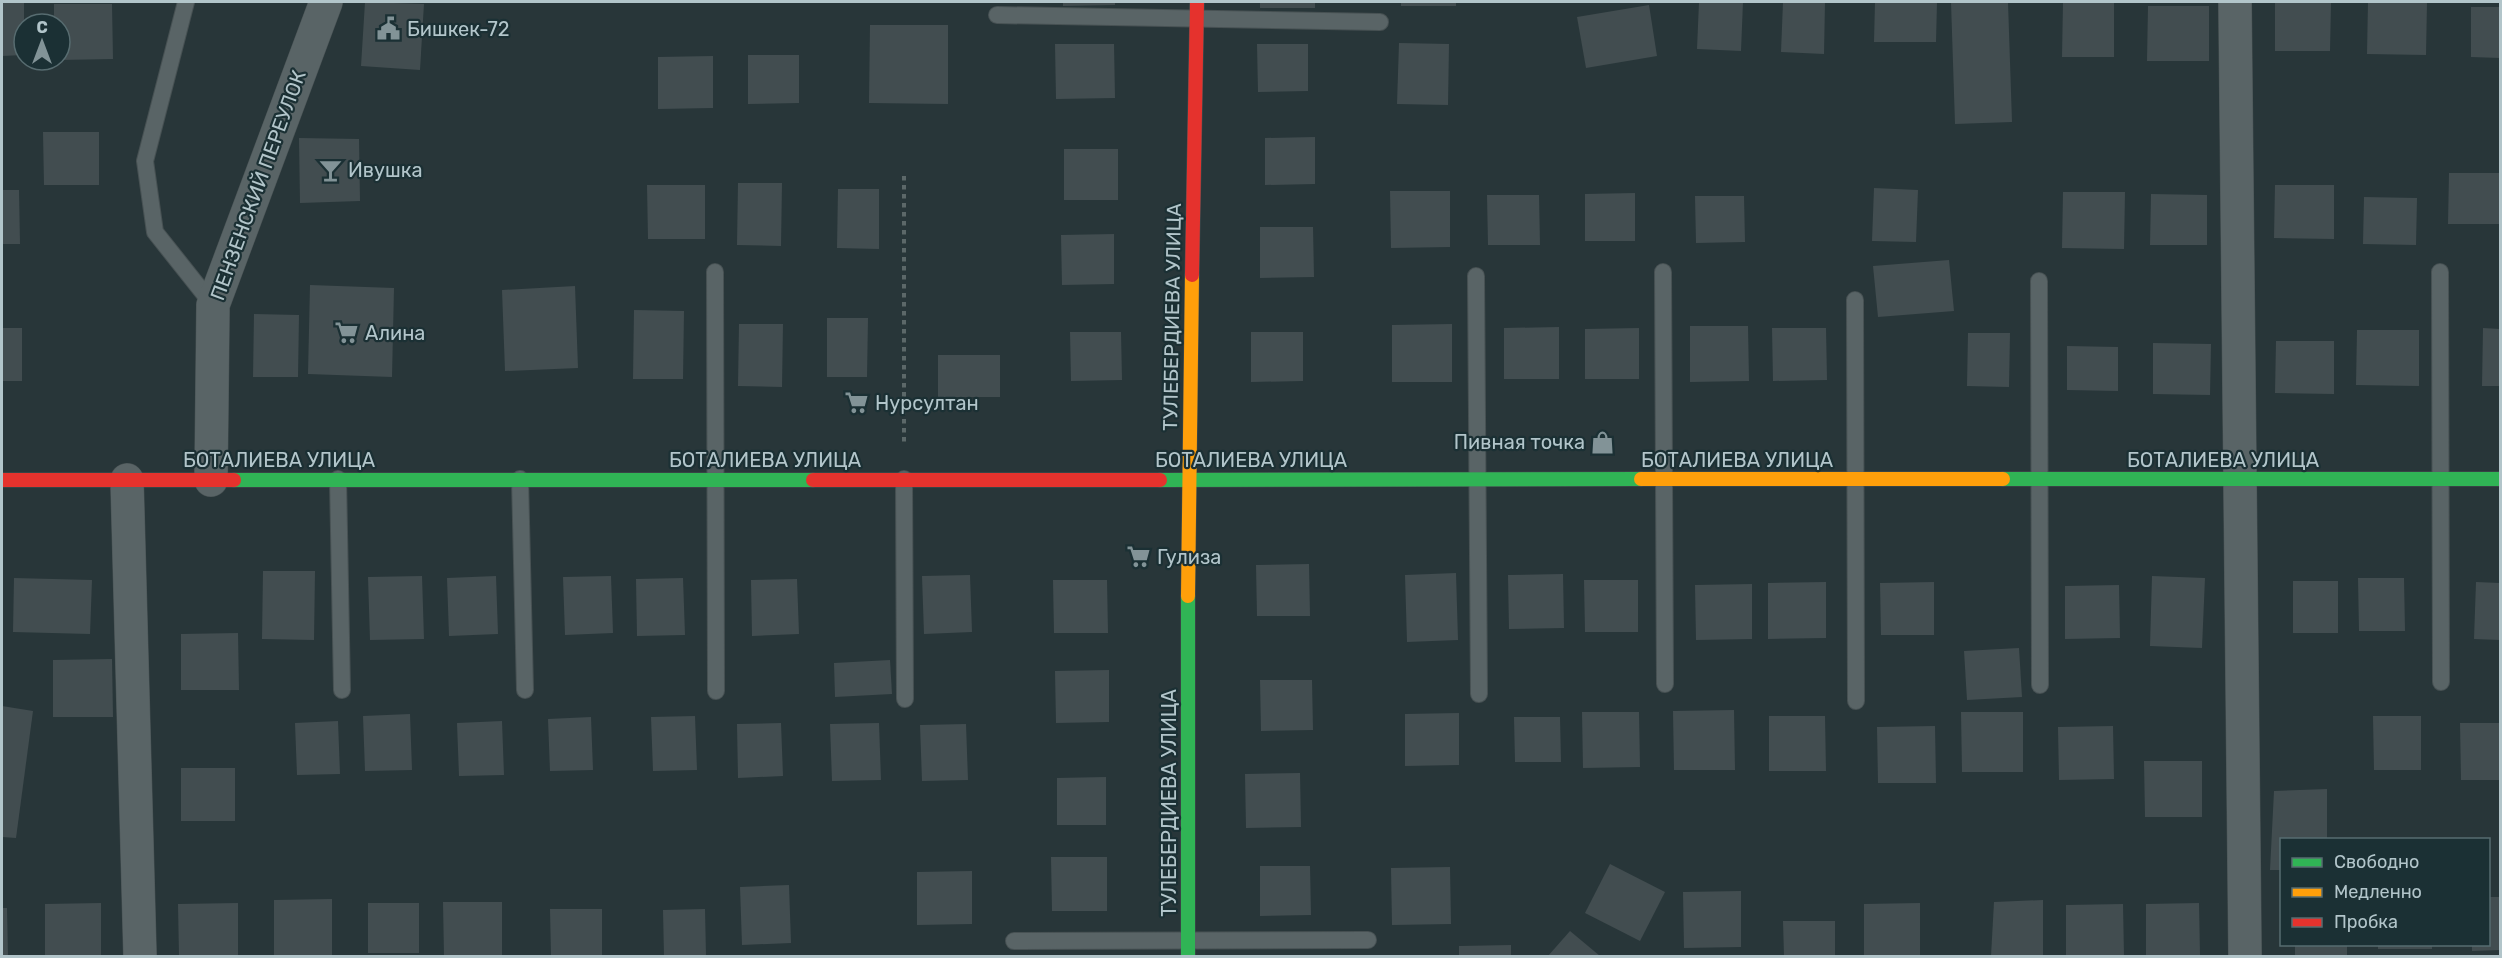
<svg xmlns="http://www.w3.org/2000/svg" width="2502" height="958" viewBox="0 0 2502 958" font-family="Rubik,sans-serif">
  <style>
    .building { fill: #424d50 }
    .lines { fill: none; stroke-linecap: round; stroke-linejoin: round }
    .lane-casing { stroke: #475153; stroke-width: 18 }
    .street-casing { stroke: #475153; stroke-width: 34 }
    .fast-casing { stroke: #475153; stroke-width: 15 }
    .slow-casing { stroke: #475153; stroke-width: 15 }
    .jam-casing { stroke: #475153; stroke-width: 15 }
    .path { stroke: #5c6869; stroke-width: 4; stroke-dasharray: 4.5 4.5; stroke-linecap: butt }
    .lane { stroke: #596466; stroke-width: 16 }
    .street { stroke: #596466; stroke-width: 33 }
    .fast { stroke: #30b455; stroke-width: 14 }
    .slow { stroke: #ff9f0a; stroke-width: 14 }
    .jam { stroke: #e5322d; stroke-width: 14 }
    .labels { text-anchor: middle; stroke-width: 4.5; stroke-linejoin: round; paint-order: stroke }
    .poi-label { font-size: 20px; fill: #b2c5ca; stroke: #1b3034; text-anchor: start }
    .street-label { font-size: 20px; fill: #b2c5ca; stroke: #1b3034 }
  </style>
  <rect width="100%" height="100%" fill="#283639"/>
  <g class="building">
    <path d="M2,2H24V55L2,56Z"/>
    <path d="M365,2L424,4L420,70L361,66Z"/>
    <path d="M1063,2H1115V5L1063,6Z"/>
    <rect x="1260" y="2" width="55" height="6"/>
    <rect x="1401" y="2" width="55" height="4"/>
    <path d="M1699,2H1743L1741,51L1697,49Z"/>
    <path d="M1783,2H1825L1824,54L1781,52Z"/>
    <path d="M1875,2H1937L1936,42H1874Z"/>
    <path d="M1951,2H2008L2012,122L1955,124Z"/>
    <path d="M2063,2H2114V57H2062Z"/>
    <path d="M2275,2L2331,3L2330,51H2275Z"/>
    <path d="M2368,2H2427L2426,55L2367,54Z"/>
    <path d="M54,4H112L113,59L60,60V24H54Z"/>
    <path d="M1649,5L1657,56L1586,68L1577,17Z"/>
    <path d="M2148,6H2209V61H2147Z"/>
    <path d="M2471,7H2500V58L2471,57Z"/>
    <path d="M870,25H948V104L869,103Z"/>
    <path d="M1399,43L1449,44L1448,105L1397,104Z"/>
    <path d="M1055,44H1114L1115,98L1056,99Z"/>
    <path d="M1257,44H1308V91L1258,92Z"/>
    <path d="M748,55H799V103L748,104Z"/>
    <path d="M713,56V108L658,109V57Z"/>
    <path d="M43,132H99V185H44Z"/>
    <path d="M1315,137V184L1265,185V138Z"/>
    <path d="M299,138L359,139L360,201L300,203Z"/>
    <rect x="1064" y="149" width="54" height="51"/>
    <path d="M2449,173H2500V224H2448Z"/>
    <path d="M738,183H782L781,246L737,245Z"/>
    <path d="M647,185H705V239H648Z"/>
    <path d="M2275,185H2334V239L2274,238Z"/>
    <path d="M1874,188L1918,190L1916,242L1872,241Z"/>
    <path d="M838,189H879V249L837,248Z"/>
    <path d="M2,190H19L20,244H2Z"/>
    <path d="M1390,191H1450V247L1391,248Z"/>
    <path d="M2063,192H2125L2124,249L2062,248Z"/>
    <path d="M1635,193V241H1585V194Z"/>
    <path d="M2151,194L2207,195V245H2150Z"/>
    <path d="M1487,195H1539L1540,245H1488Z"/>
    <path d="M1695,196H1744L1745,242L1696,243Z"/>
    <path d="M2364,197L2417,198L2416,245L2363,244Z"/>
    <path d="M1260,227H1313L1314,277L1260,278Z"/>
    <path d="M1114,234V284L1062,285L1061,235Z"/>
    <path d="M1949,260L1954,311L1878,317L1873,266Z"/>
    <path d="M310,285L394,288L392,377L308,374Z"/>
    <path d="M575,286L578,368L505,371L502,290Z"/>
    <path d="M634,310L684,311L683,379H633Z"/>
    <path d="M254,314L299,315L298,377H253Z"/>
    <path d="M827,318H868L867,377H827Z"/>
    <path d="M739,324H783L782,387L738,386Z"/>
    <path d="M1452,324V382H1392V325Z"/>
    <path d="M1690,326H1748L1749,381L1690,382Z"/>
    <path d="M1559,327V379H1504V328Z"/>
    <rect x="2" y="328" width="20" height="53"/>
    <path d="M1639,328V379H1585V329Z"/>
    <path d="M1772,328H1826L1827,380L1773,381Z"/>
    <path d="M2483,328L2500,329V386H2482Z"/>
    <path d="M2357,330H2419V386L2356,385Z"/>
    <path d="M1070,332H1121L1122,380L1071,381Z"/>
    <path d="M1251,332H1303V381L1251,382Z"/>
    <path d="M1968,333H2010L2009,387L1967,386Z"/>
    <path d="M2276,341H2334V394L2275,393Z"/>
    <path d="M2153,343L2211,344L2210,395L2153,394Z"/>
    <path d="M2067,346L2118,347V391L2067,390Z"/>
    <rect x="938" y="355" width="62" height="42"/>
    <path d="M1309,564L1310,616H1257L1256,565Z"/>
    <path d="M263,571H315L314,640L262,639Z"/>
    <path d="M1456,573L1458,640L1407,642L1405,575Z"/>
    <path d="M1563,574L1564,628L1509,629L1508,575Z"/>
    <path d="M970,575L972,632L924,634L922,576Z"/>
    <path d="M422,576L424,639L370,640L368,577Z"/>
    <path d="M496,576L498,634L449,636L447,578Z"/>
    <path d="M611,576L613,633L565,635L563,577Z"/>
    <path d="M2152,576L2205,578L2202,648L2150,646Z"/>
    <path d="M14,578L92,580L90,634L13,632Z"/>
    <path d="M683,578L685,635L637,636L636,579Z"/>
    <path d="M2358,578H2404L2405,631H2359Z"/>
    <path d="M797,579L799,634L752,636L751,580Z"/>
    <path d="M1053,580H1107L1108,633H1054Z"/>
    <path d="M1584,580H1638V632H1585Z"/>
    <rect x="2293" y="581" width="45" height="52"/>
    <path d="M1826,582V638L1768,639V583Z"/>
    <path d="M1934,582V635H1881L1880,583Z"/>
    <path d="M2476,582L2500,583V640L2474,639Z"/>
    <path d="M1752,584V639L1696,640L1695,585Z"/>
    <path d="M2119,585L2120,638L2065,639V586Z"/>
    <path d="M238,633L239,690H181V634Z"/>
    <path d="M2019,648L2022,697L1967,700L1964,651Z"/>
    <path d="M112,659L113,717H53V660Z"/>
    <path d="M890,660L892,694L835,697L834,663Z"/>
    <path d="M1109,670V722L1056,723L1055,671Z"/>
    <path d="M1260,680H1312L1313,730L1261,731Z"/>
    <path d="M2,706L33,711L16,838L2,837Z"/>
    <path d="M1734,710L1735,770H1674L1673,711Z"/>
    <path d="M1582,712H1639L1640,767L1583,768Z"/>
    <path d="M1961,712H2023V772H1962Z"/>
    <path d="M1459,713V765L1405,766V714Z"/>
    <path d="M410,714L412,770L365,771L363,716Z"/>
    <path d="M695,716L697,770L653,771L651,717Z"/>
    <path d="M1769,716H1825L1826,771H1769Z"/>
    <path d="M2373,716H2421V770H2374Z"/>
    <path d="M591,717L593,770L550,771L548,719Z"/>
    <path d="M1514,717H1560L1561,762H1515Z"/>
    <path d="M338,721L340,774L297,775L295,723Z"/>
    <path d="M502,721L504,775L459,776L457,723Z"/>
    <path d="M781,723L783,776L738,778L737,724Z"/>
    <path d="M879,723L881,780L832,781L830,724Z"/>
    <path d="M2460,723H2500V780H2461Z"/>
    <path d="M966,724L968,780L922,781L920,725Z"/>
    <path d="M1935,726L1936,783H1878L1877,727Z"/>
    <path d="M2113,726L2114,779L2059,780L2058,727Z"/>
    <path d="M2144,761H2202V817H2145Z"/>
    <rect x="181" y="768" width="54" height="53"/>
    <path d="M1300,773L1301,827L1246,828L1245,774Z"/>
    <path d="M1106,777V825H1057V778Z"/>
    <path d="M2327,789V840H2282V870H2270L2274,791Z"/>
    <path d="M1051,857H1107V911H1052Z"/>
    <path d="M1610,864L1665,892L1640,941L1585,913Z"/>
    <path d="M1260,866H1310L1311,915L1260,916Z"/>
    <path d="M1450,867L1451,924L1392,925L1391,868Z"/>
    <path d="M972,871V924L917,925V872Z"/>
    <path d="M789,885L791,943L742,945L740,887Z"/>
    <path d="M1741,891V947L1684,948L1683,892Z"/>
    <path d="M2488,897H2500V950L2472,951V944H2488Z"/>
    <path d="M332,899V956H274V900Z"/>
    <path d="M2043,900V956H1991L1994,902Z"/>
    <path d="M443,902H502V956H444Z"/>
    <path d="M101,903V956H45V904Z"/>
    <path d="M238,903V956H179L178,904Z"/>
    <rect x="368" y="903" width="51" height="50"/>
    <path d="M1920,903V956H1864V904Z"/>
    <path d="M2199,903L2200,955L2146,956V904Z"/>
    <path d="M2123,904L2124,956H2066V905Z"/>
    <path d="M2,908H7L8,956H2Z"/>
    <path d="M550,909H602V956H551Z"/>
    <path d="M705,909L706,956H664L663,910Z"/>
    <path d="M1783,921H1835V956H1784Z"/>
    <path d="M1570,931L1600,956H1548Z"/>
    <rect x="2295" y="944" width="52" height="11"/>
    <rect x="2378" y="944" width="54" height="5"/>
    <path d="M1511,945V956H1459V946Z"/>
  </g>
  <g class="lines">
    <defs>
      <g id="lane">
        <path d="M186,2L145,161L155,232L213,305"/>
        <path d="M997,15L1380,22"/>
        <path d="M715,272L716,691"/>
        <path d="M1663,272L1665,684"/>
        <path d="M2440,272L2441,682"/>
        <path d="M1476,276L1479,694"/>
        <path d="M2039,281L2040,685"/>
        <path d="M1855,300L1856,701"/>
        <path d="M338,479L342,690"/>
        <path d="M520,479L525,690"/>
        <path d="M904,479L905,699"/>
        <path d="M1014,941L1368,940"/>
      </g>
      <g id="street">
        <path d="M2235,2L2245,956"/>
        <path d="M127,480L140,956"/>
        <path d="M211,480L213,305L326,2"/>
      </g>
      <g id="fast">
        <path d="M2003,479H2500"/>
        <path d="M234,480H813"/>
        <path d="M1160,480L1641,479"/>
        <path d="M1188,596V956"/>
      </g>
      <g id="slow">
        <path d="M1641,479H2003"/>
        <path d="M1188,596L1192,275"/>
      </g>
      <g id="jam">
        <path d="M1192,275L1197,2"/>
        <path d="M2,480H234"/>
        <path d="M813,480H1160"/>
      </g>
    </defs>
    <use href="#lane" class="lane-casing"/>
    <use href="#street" class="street-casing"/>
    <use href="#fast" class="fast-casing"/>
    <use href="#slow" class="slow-casing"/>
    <use href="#jam" class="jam-casing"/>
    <path class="path" d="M904,176V442"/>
    <use href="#lane" class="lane"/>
    <use href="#street" class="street"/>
    <use href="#fast" class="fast"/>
    <use href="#slow" class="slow"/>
    <use href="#jam" class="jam"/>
  </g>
  <defs>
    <symbol id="civic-bare" viewBox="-9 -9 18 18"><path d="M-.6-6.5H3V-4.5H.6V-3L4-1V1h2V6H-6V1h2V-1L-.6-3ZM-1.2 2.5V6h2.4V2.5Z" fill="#829397" stroke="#1b3034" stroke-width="2.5" paint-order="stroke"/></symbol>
    <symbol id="bar-bare" viewBox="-9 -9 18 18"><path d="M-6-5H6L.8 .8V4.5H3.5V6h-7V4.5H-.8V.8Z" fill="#829397" stroke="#1b3034" stroke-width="2.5" paint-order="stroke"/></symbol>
    <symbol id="supermarket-bare" viewBox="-9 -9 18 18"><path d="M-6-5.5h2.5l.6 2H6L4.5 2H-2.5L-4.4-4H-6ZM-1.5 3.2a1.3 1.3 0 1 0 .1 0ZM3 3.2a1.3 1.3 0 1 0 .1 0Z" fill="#829397" stroke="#1b3034" stroke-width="2.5" paint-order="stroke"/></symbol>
    <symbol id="shop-bare" viewBox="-9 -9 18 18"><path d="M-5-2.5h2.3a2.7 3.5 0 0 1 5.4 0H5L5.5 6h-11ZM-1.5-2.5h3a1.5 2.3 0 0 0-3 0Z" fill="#829397" stroke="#1b3034" stroke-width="2.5" paint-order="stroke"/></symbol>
  </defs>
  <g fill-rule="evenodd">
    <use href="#civic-bare" x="372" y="12" width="33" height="33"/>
    <use href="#bar-bare" x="314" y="154" width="33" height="33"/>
    <use href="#supermarket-bare" x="330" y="316" width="33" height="33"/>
    <use href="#supermarket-bare" x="840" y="386" width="33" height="33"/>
    <use href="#shop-bare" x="1586" y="426" width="33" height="33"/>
    <use href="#supermarket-bare" x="1122" y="540" width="33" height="33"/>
  </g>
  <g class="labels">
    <g class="poi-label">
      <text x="407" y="36">Бишкек-72</text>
      <text x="348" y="177">Ивушка</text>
      <text x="365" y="340">Алина</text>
      <text x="875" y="410">Нурсултан</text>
      <text x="1585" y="449" text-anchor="end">Пивная точка</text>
      <text x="1157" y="564">Гулиза</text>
    </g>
    <g class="street-label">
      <text transform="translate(258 185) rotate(-70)" y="7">ПЕНЗЕНСКИЙ ПЕРЕУЛОК</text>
      <text transform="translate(1172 317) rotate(-89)" y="7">ТУЛЕБЕРДИЕВА УЛИЦА</text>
      <text x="279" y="467">БОТАЛИЕВА УЛИЦА</text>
      <text x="765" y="467">БОТАЛИЕВА УЛИЦА</text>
      <text x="1251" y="467">БОТАЛИЕВА УЛИЦА</text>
      <text x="1737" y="467">БОТАЛИЕВА УЛИЦА</text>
      <text x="2223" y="467">БОТАЛИЕВА УЛИЦА</text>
      <text transform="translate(1169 803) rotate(-90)" y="7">ТУЛЕБЕРДИЕВА УЛИЦА</text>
    </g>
  </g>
  <rect width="2502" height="958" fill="none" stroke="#b2c5ca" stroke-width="6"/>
  <rect x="2280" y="838" width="210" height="108" fill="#1b3034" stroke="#576c70" stroke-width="1.5"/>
  <rect x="2292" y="858" width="30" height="9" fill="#30b455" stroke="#576c70" stroke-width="1.5"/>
  <text x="2334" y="868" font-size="18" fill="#b2c5ca">Свободно</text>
  <rect x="2292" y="888" width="30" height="9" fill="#ff9f0a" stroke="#576c70" stroke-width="1.5"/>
  <text x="2334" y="898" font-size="18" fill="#b2c5ca">Медленно</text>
  <rect x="2292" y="918" width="30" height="9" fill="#e5322d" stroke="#576c70" stroke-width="1.5"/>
  <text x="2334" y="928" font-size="18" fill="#b2c5ca">Пробка</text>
  <g transform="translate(42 42)"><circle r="28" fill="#1b3034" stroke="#576c70" stroke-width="1.5"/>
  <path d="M0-4.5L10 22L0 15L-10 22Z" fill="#829397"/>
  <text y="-9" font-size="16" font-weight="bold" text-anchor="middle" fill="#b2c5ca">С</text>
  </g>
</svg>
